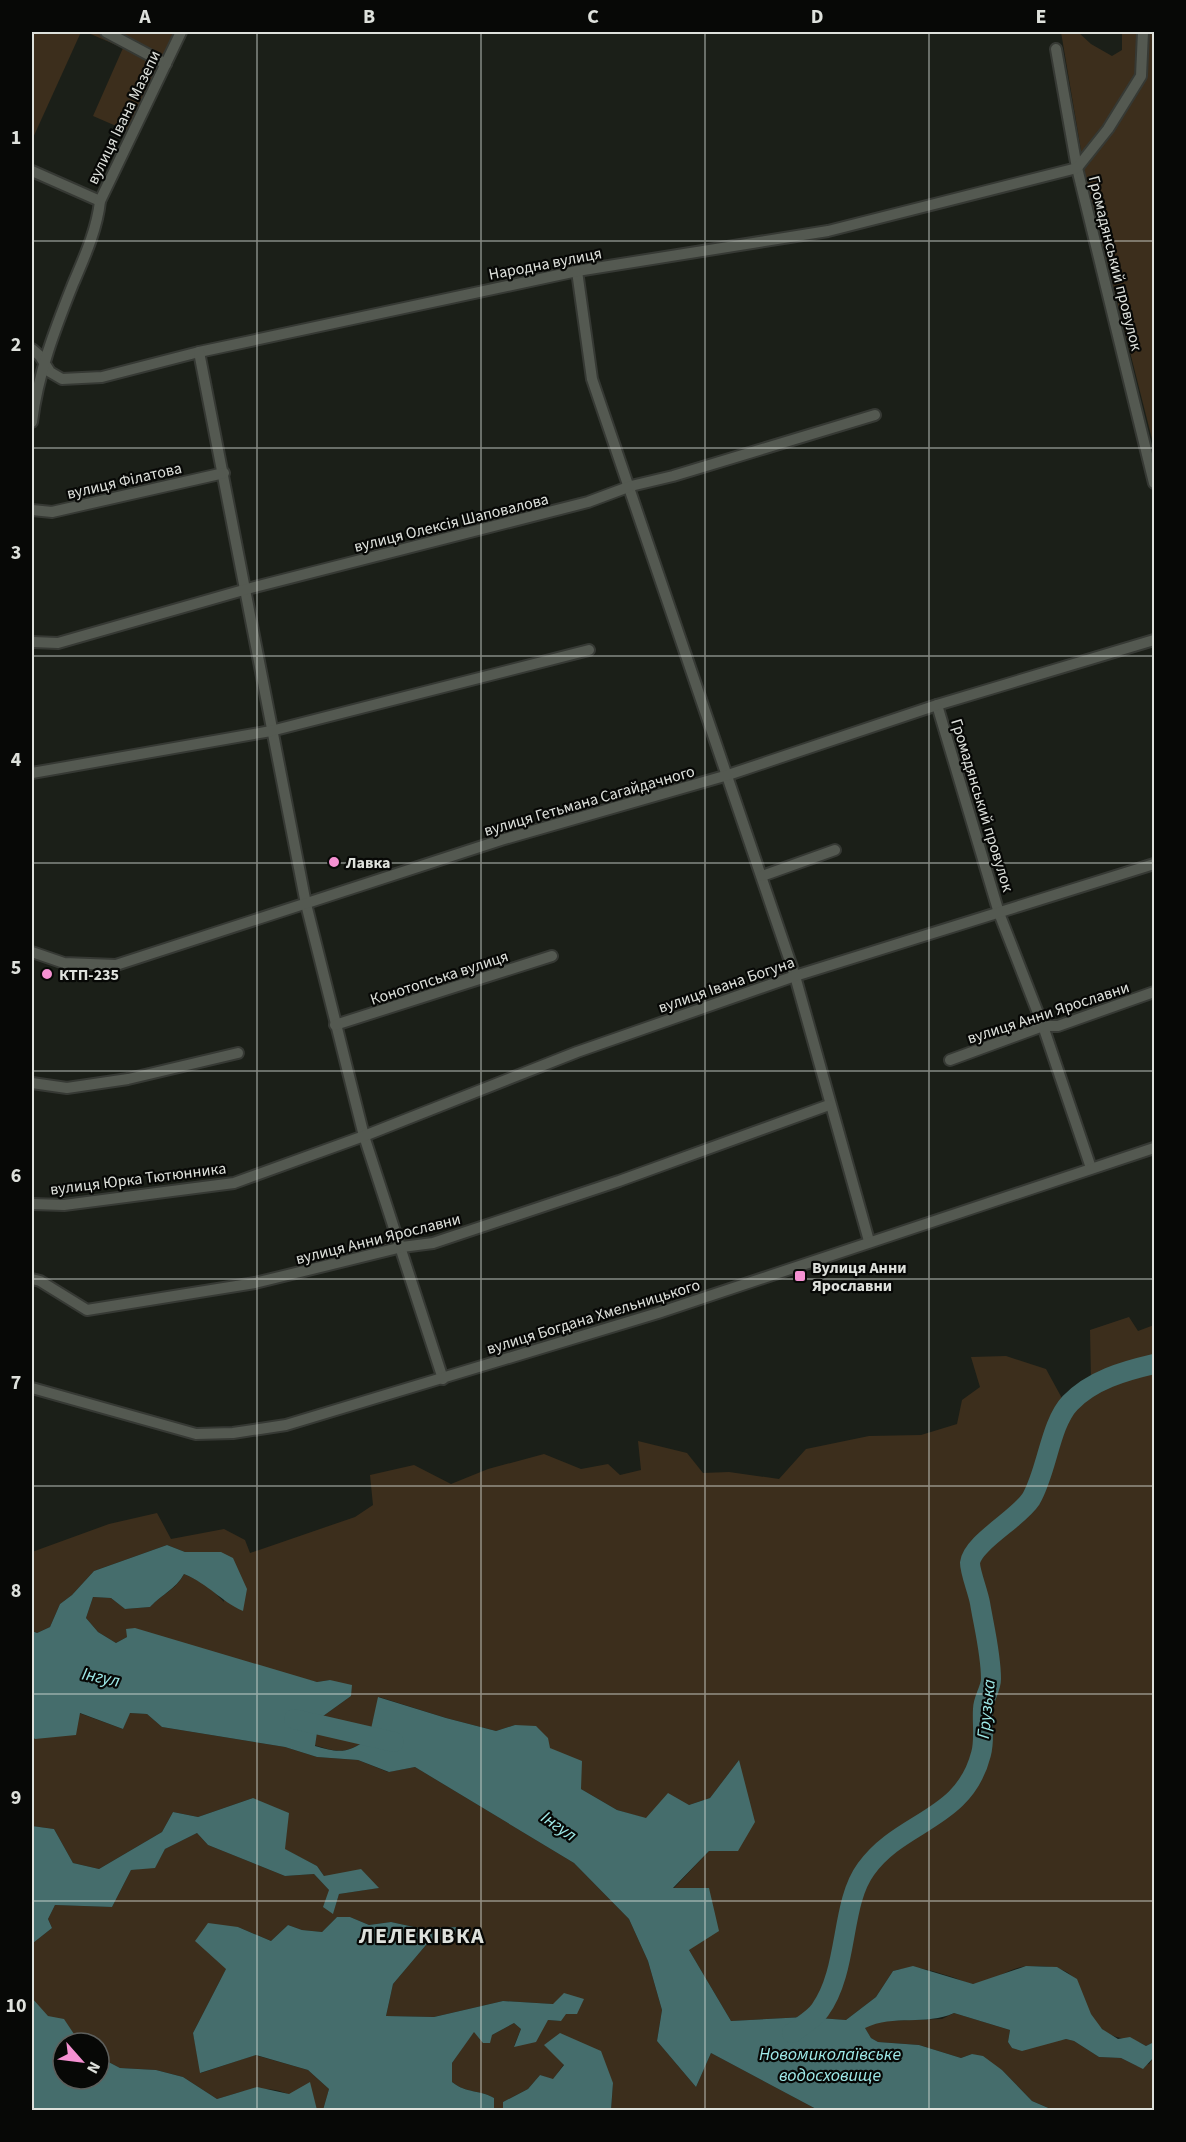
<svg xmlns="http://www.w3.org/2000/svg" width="1186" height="2142" viewBox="0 0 1186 2142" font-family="'Source Sans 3',sans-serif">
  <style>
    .green { fill: #3c2e1c }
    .water { fill: #456d6c }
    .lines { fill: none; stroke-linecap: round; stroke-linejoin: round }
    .river { stroke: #456d6c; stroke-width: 20 }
    .minor-casing { stroke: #363934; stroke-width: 14 }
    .minor { stroke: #545951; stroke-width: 10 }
    .grid { fill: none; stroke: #dee1dc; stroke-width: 1.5; stroke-opacity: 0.55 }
    .poi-dot { fill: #f591d2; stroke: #070806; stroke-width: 2 }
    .labels { text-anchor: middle; stroke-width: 4.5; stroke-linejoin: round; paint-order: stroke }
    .street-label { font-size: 16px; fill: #dee1dc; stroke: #070806 }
    .poi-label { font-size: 16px; font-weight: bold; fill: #dee1dc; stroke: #070806; text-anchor: start }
    .water-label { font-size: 18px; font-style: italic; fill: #9ee9e8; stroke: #070806 }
    .district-label { font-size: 22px; font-weight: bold; letter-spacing: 1.5px; fill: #dee1dc; stroke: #070806 }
    .neatline { fill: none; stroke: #dee1dc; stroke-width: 2 }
    .grid-label { font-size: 20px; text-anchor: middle; font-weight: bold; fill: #dee1dc }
  </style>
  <rect width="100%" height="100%" fill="#1b1f18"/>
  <g class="green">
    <path d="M32,32H81L32,140Z"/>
    <path d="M86,32H185L137,135L93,116L123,48Z"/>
    <path d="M1061,32H1078L1091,44L1112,56L1122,50V32H1154V447L1085,174Z"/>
    <path d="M1129,1317L1138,1331L1154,1325V2042L1146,2046C1132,2036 1115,2042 1101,2028C1069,1995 1094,1964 1029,1966C1010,1966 991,1984 972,1984C967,1983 960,1980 955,1978C930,1971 918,1964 893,1971L876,1997L846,2020L805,2017L731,2021L689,1950L673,1889L709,1851L739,1760L710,1798L647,1819L617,1810L581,1789L550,1748L515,1725L496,1731L446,1718L379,1697L369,1738C347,1754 339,1753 314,1745L319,1719L351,1696L330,1680L317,1682L127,1637L116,1643L98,1632L86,1618L93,1597L111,1598L125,1609L150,1607C162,1594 176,1590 184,1574L206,1584L224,1602L221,1552H185L167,1545L94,1571L72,1595L60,1604L50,1627L37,1633L32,1631V1552L109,1524L157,1513L171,1539L224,1529L245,1540L250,1553L355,1517L373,1505L370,1475L414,1465L451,1484L488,1469L544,1454L581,1469L608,1464L620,1475L641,1470L638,1441L687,1453L703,1473L729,1472L779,1479L806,1449L869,1436L921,1435L957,1424L962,1400L980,1387L971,1357L1006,1356L1046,1369L1064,1402L1091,1379L1090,1330Z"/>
    <path d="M79,1713L123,1729L129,1713L147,1714L162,1727L285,1747L317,1757L358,1760L388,1772L415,1767L574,1863L629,1919L648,1961L662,2010L657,2041L696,2087L711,2053L818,2110H611L613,2083L564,2064L553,2080L540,2075L528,2089L503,2102V2110H494V2098C479,2089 467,2094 452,2082V2063L474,2031L492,2035L514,2023L521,2029L514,2046L548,2020L561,2021L553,2004L503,2001L434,2017L386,2016L393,1984L426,1945L455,1935L456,1927L423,1929L391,1922L369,1925L350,1917H337L322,1932L302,1930L288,1925L271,1941L238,1927L226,1969L193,2033L201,2073L255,2055L308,2070L329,2089L323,2110C314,2110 302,2101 294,2097C267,2082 245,2091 217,2099L183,2077L156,2070L120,2068L99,2057V2043H80L64,2020L48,2017L32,1998V1947L33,1943L52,1928L48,1919L55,1905L112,1907L131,1870L155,1867L165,1849L197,1833L208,1845L285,1876L314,1874L329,1890L333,1913L339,1894L378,1888L324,1876L317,1866L284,1849L253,1798L198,1817L173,1812L162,1832L99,1869L73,1863L54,1829L32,1826V1737L35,1739Z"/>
    <path d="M954,2013L1010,2030L1008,2042L1012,2048L1066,2039L1074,2041L1099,2057L1121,2058L1137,2066L1149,2064L1154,2057V2110H1053L1032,2101L1002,2070L972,2054L961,2058L919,2045L878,2042L871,2038L864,2027L881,2021L942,2019Z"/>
  </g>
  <g class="water">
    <path d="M167,1545L185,1552H221L233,1558L247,1589L243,1611C219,1600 210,1585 184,1574C175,1590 163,1593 150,1607L125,1609L111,1598L93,1597L86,1618L98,1632L116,1643L127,1637L126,1629L135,1628L317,1682L330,1680L352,1685L351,1696L319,1719L315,1746C339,1753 347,1754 369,1738L378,1697L446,1718L496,1731L515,1725L536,1726L548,1738L550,1748L582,1761L581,1789L617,1810L646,1818L668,1793L689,1805L710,1798L739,1760L755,1822L738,1851H709L673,1888H709L719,1931L689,1950L731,2021L805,2017L846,2020L876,1997L893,1971L913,1966L973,1984L1026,1966L1057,1967L1077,1979L1091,2014L1102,2029L1118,2039L1130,2037L1146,2046L1154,2042V2057L1143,2069L1121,2058L1099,2057L1074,2041L1066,2039L1022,2051L1012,2048L1008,2042L1010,2030L954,2013C926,2026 894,2014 865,2028L871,2038L878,2042L919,2045L961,2058L972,2054L983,2056L1002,2070L1032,2101L1053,2110H818L711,2053L696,2087L657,2041L662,2010L648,1961L629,1919L574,1863L415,1767L389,1772L358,1760L317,1757L285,1747L162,1727L147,1714L130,1713L123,1729L80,1713L76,1735L35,1739L32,1737V1631L37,1633L50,1627L60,1604L72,1595L94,1571Z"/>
    <path d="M253,1798L289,1813L285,1849L317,1866L324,1876L361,1869L379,1888L339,1894L333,1914L323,1907L329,1890L314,1874L285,1876L208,1845L197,1833L165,1849L155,1868L131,1870L112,1907L55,1905L48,1919L52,1928L33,1943L32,1947V1826L54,1829L73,1863L99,1869L162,1832L173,1812L198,1817Z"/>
    <path d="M337,1917H350L369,1925L391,1922L423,1929L457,1927L455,1935L426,1945L393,1984L386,2016L434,2017L503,2001L553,2004L564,1993L584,1999L577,2014H566L561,2021L548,2020L536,2042L514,2047L521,2029L514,2023L492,2035L490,2043H483L474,2032L452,2063V2082C467,2094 479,2089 494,2098V2110H323L329,2089L308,2070L256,2055L200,2073L193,2033L226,1969L195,1941L208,1923L238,1927L271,1941L288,1925L302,1930L322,1932Z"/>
    <path d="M32,1998L48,2016L64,2019L80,2043H63V2079H99V2057L120,2068L156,2070L183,2077L217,2099L257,2087L289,2094L310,2082L317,2110H32Z"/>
    <path d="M560,2033L601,2051L613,2083L611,2110H503V2102L528,2089L540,2075L553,2079L564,2065L544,2045Z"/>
  </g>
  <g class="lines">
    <g class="river">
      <path d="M294,1719L394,1742"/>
      <path d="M792,2033C801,2026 814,2019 820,2010C849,1970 840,1904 866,1869C901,1820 964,1821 981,1754C985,1740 982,1723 983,1709C983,1699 991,1689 991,1679C991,1654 984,1627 980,1603C978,1592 970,1572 970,1563C972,1543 1018,1519 1031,1499C1047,1472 1050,1424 1070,1403C1092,1380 1124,1371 1154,1364"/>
    </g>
    <defs>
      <g id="minor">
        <path d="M106,32L166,64"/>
        <path d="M1056,49L1077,168L1154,483"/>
        <path d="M32,171L100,201"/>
        <path d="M577,271L592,379L795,976L869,1241"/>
        <path d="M32,349L40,356L50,372L62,379L102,377L199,352L577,271L828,231L1077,168L1108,129L1141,76L1143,32"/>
        <path d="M199,352L306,904L364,1136L443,1379"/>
        <path d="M32,422C38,373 55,329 73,284C84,258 97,230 100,201L181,32"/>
        <path d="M32,510L52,512L224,473"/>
        <path d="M32,642L58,643L247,589L588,502L631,486L673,476L875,415"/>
        <path d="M937,705L999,913L1043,1026L1091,1168"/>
        <path d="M32,773L271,731L589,650"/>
        <path d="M762,876L835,850"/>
        <path d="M32,952L64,963L116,965L501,840L728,775L937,705L1154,640"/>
        <path d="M335,1025L552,956"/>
        <path d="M950,1060L1043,1026H1058L1154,992"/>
        <path d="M32,1083L67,1088L128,1079L238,1053"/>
        <path d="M32,1204L64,1205L234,1183L364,1136L577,1052L795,976L1154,864"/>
        <path d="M32,1279L40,1281L87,1310L255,1283L402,1247L433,1243L619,1181L829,1105"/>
        <path d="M32,1388L196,1434L233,1433L286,1425L658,1313L1154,1148"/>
      </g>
    </defs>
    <use href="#minor" class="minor-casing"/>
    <use href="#minor" class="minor"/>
  </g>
  <path class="grid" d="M257,32V2110M481,32V2110M705,32V2110M929,32V2110M32,241H1154M32,448H1154M32,656H1154M32,863H1154M32,1071H1154M32,1279H1154M32,1486H1154M32,1694H1154M32,1901H1154"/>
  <g class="poi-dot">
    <circle cx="334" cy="862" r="6"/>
    <circle cx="47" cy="974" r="6"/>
    <rect x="794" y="1270" width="12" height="12" rx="3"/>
  </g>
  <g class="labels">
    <g class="street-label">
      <text transform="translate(123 117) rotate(-64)" y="6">вулиця Івана Мазепи</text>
      <text transform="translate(545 263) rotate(-11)" y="6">Народна вулиця</text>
      <text transform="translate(1116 263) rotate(76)" y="6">Громадянський провулок</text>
      <text transform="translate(124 480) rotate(-13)" y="6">вулиця Філатова</text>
      <text transform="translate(451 522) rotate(-14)" y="6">вулиця Олексія Шаповалова</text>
      <text transform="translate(589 800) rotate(-16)" y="6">вулиця Гетьмана Сагайдачного</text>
      <text transform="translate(983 805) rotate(73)" y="6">Громадянський провулок</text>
      <text transform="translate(439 977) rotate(-18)" y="6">Конотопська вулиця</text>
      <text transform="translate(726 984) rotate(-19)" y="6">вулиця Івана Богуна</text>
      <text transform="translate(1048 1012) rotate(-18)" y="6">вулиця Анни Ярославни</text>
      <text transform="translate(138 1178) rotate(-7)" y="6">вулиця Юрка Тютюнника</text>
      <text transform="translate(378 1238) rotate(-14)" y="6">вулиця Анни Ярославни</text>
      <text transform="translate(593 1316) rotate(-17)" y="6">вулиця Богдана Хмельницького</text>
    </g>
    <g class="poi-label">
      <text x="346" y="868">Лавка</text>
      <text x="59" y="980">КТП-235</text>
      <text x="812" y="1273">Вулиця Анни<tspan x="812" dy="18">Ярославни</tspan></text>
    </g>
    <g class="water-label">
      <text transform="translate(101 1677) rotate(12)" y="6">Інгул</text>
      <text transform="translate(986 1709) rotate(-84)" y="6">Грузька</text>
      <text transform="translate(559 1826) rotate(35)" y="6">Інгул</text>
      <text x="830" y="2060">Новомиколаївське<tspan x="830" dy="21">водосховище</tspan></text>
    </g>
    <g class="district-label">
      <text x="422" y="1943">ЛЕЛЕКІВКА</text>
    </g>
  </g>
  <rect width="1186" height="2142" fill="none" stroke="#070806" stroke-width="66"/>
  <g transform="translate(81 2061) rotate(118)"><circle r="28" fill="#070806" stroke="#5d5f5c" stroke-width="1.5"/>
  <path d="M0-4.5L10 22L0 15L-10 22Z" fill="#f591d2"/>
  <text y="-9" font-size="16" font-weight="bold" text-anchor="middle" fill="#dee1dc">N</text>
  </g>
  <rect x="33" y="33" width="1120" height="2076" class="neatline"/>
  <g class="grid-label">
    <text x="145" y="23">A</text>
    <text x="369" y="23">B</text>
    <text x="593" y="23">C</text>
    <text x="817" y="23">D</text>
    <text x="1041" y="23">E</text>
    <text x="16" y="144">1</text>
    <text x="16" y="351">2</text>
    <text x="16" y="559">3</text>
    <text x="16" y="766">4</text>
    <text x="16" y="974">5</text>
    <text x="16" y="1182">6</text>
    <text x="16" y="1389">7</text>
    <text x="16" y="1597">8</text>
    <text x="16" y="1804">9</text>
    <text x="16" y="2012">10</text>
  </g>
</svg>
